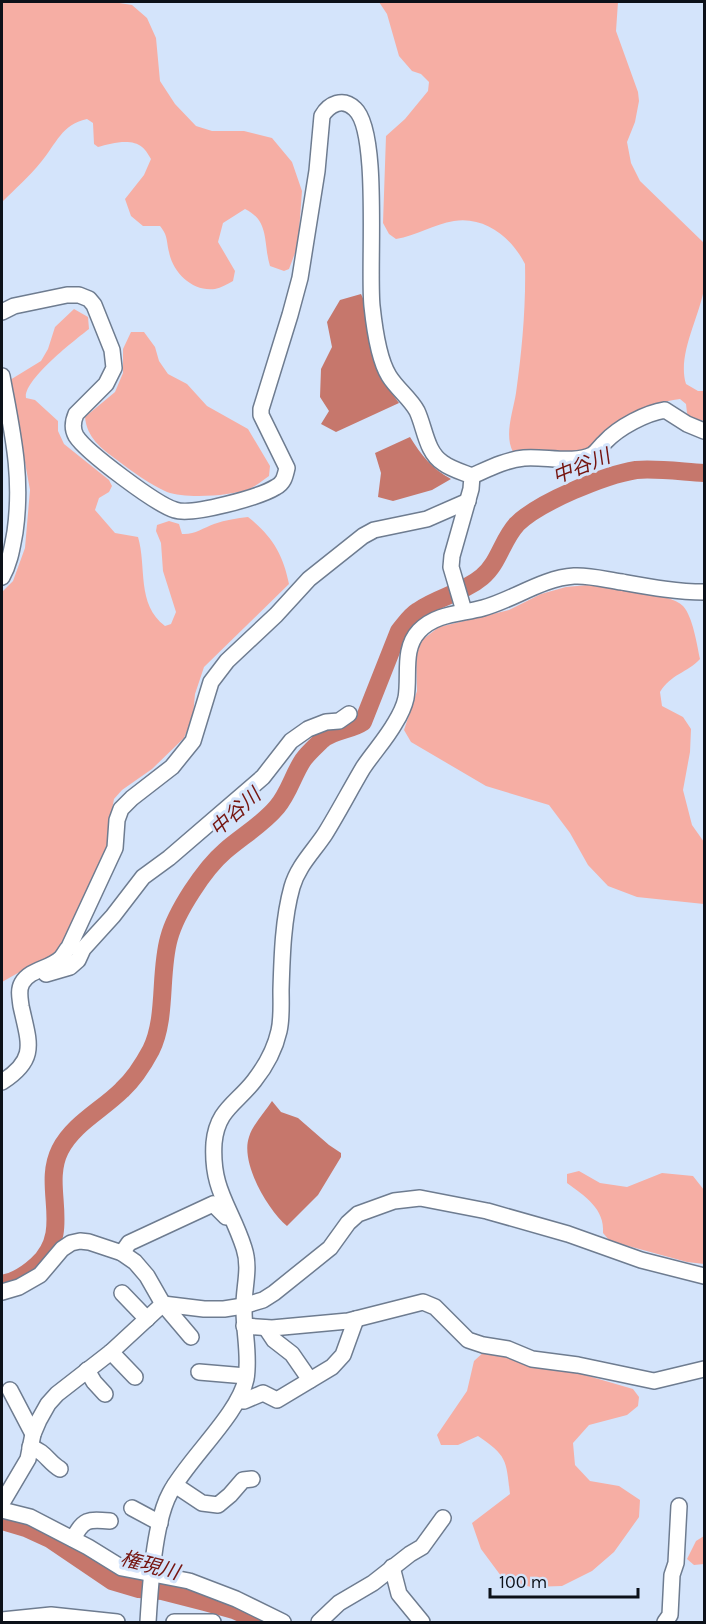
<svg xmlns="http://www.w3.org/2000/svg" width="706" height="1624" viewBox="0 0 706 1624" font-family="Karla,'Noto Sans JP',sans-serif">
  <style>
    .green { fill: #f6aea4 }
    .water { fill: #c6776c }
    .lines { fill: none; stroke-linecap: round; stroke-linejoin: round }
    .river { stroke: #c6776c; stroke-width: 18 }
    .minor-casing { stroke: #6e7c90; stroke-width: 18 }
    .minor { stroke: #fff; stroke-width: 15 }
    .labels { text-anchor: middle; stroke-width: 6; stroke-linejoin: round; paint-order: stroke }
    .water-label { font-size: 20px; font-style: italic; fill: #75140f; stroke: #d4e4fb }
  </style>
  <rect width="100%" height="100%" fill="#d4e4fb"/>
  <g class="green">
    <path d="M2,2H113L132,5L147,18L156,38L160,81L175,104L196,126L212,131H244L272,138L292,162L302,191L298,245L289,269L284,271L270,266C263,243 270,221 245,209L223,223L218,242L235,271L233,281C227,284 221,288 215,289C193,292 173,273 169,252C166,239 168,236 160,226H143L131,216L125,199L144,175L151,159C149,156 146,150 142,147C132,138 111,143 98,147L94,144L93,123L87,119C61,125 57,143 41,162C29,177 15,189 2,202Z"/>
    <path d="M379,2H618L616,31L638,92L639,101L635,122L627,142L631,163L640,181L704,243C704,257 706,275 704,289C699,318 677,355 686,384L698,391H704V419L701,422L691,420L687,413L686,404L680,399C644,402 622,433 592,449C576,458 530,456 513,452C504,435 513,412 516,393C522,351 526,307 525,264C512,238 485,216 454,221C434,224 416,236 396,239L389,234L383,223L386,136L405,119L428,91L429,82L421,74L412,71L399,56L387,14Z"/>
    <path d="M74,309L88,317L89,329C75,340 23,380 26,398L35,400L58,421V431L64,444L109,480L112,486L109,492L99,498L95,510L115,533L138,537C147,567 136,604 165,626L171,624L176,612L163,571L161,543L156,531L157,525L169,521L179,524L182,534C194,535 203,528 214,524C226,520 237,518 248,517C272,536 283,554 289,584L204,667L195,694L193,716L184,738L152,769L122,790L114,799L111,815L113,842L92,892L58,951L51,957L32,965L2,982V592L13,581L25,548L30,490L10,380L41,361L48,349L55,327Z"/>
    <path d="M131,332H144L155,347L159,361L168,374L187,384L207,406L248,429L270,466L269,476C263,480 256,486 249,489C231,496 186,499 167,492C149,484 133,472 117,460C101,448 87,438 85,417L115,392L123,373V349Z"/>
    <path d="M588,585C609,589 670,592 683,606C693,617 697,645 700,659C687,673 671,674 660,692L662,706L683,717L691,729L690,752L683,790L692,825L704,842V904L637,897L608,886L588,865L570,833L549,805L486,786L411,742L404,730L417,691L416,655L422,640L439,627L509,610L541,594L566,587Z"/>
    <path d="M579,1171L600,1183L627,1187L662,1173L693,1176L704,1190V1264L687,1262L610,1241L603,1233C605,1209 585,1196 567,1183V1174Z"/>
    <path d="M486,1350L578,1373L633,1389L639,1397L638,1406L627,1415L589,1425L573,1443L575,1465L590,1481L619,1486L640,1500L639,1517L614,1552L592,1571L562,1586L531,1587L504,1580L481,1549L472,1523L510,1494C506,1459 507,1456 478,1436L458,1445H441L437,1435L467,1391L474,1361Z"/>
    <path d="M704,1536V1564L694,1565L687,1559L696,1541Z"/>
  </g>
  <g class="water">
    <path d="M361,294C371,314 366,324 370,344C375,368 385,384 399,403L336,432L321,424L329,411L320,397L321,369L332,347L327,322L340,300Z"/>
    <path d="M410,437C421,455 432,469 451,479L432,490L393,501L378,497L381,473L375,453Z"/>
    <path d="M272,1101L281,1112L298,1118L329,1145L341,1153V1157L318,1195L287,1226C268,1210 240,1163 249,1137C253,1124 265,1112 272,1101Z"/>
  </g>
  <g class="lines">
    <g class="river">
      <path d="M2,1284C15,1282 26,1275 37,1265C74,1231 41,1188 60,1150C73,1124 102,1110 122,1090C134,1079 143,1065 151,1050C167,1018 159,973 169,938C176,912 204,869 225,851C242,836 262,825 277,807C289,793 293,775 303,760C308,753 316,746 322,740C334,729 350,731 363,722L399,631C405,624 410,616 418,611C438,597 463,593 482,577C499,563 502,540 517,524C539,502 605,475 636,470C656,468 684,472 704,473"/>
      <path d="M2,1521L26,1528L50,1539L112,1581L139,1589L162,1591L205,1602L234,1610L261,1622"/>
    </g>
    <defs>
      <g id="minor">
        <path d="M2,312L14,306L67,295H79L89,299L94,305L112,350L114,368L106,384L76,414C73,421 72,429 76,436C86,452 157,505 175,510C192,516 260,497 276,487C284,483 285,476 287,468L261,415V409L290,315L300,278L317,171L322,116C329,104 343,97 355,109C380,132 368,267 372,306C374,325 379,360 389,376C397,389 410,398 417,411C425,428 426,452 443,463C451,469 462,472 472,476L471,489L452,556L451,567L464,611"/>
        <path d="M2,376C12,431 23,475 15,532C12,548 10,563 2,577"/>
        <path d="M472,476C488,469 505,460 524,458C543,456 575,464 592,455C598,451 600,446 605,442C619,427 646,413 665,410L687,424L704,431"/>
        <path d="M46,974L70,967L78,960L83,949L113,916L143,877L169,858L263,777L291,741L308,729L326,722L339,721L349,714"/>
        <path d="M2,1082C38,1059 29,1043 21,1006C20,998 18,990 22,983C30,969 50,969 61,958C64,955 66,950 69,947L115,848L117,820L121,809L132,798L172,767L193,741L211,682L227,661L276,615L309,579L363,536L374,530L427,519L468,501"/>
        <path d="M122,1253L129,1243L213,1204L226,1217"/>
        <path d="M2,1292L19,1287L40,1275L62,1249L71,1243L80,1241L89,1242L122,1253L135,1262L147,1276L163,1304L191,1337"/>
        <path d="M122,1293L147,1319"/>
        <path d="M163,1304L204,1309H224L243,1306L263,1300L274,1293L330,1248L348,1223L358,1214L394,1201L420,1198L487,1211L568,1234L641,1260L704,1276"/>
        <path d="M244,1326L272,1328L348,1321L423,1302L435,1307L468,1340L483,1345L508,1349L532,1359L578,1365L654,1381L704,1369"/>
        <path d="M266,1328L274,1340L292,1354L310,1380"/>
        <path d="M111,1352L135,1377"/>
        <path d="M87,1370L94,1382L105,1394"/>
        <path d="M199,1372L246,1376"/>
        <path d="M10,1390L33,1434"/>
        <path d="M238,1400L244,1401L263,1393L277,1400L332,1367L343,1355L356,1319"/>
        <path d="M30,1447C45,1451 48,1462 60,1469"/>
        <path d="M175,1485L202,1503L218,1505L230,1495L243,1480L252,1479"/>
        <path d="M2,1503L28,1459L33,1434L39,1420L48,1404L57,1394L111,1352L163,1304"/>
        <path d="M132,1508L160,1523"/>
        <path d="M2,1510L30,1517L88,1547L122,1568L189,1581L236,1599L283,1622"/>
        <path d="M73,1539C83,1519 88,1519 110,1521"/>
        <path d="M392,1567L399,1594L422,1622"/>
        <path d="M2,1620L51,1615L117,1622"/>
        <path d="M148,1622C150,1589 154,1522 170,1493C188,1459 239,1414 246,1379C250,1356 244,1333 244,1310C243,1289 251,1269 244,1248C231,1207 211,1190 214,1143C217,1110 236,1104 254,1081C265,1067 275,1049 279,1031C282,1018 281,1004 281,990C282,956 283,919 292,887C298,866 313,852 325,834C338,813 350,790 363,768C373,753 386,739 395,723C400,715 404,707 406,698C410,676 402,649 419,631C436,613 461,614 483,608C513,600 542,578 574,576C590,575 607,580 622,582C650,587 677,592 704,592"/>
        <path d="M174,1622H213"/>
        <path d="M319,1622L339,1603L373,1583L410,1554L422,1547L443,1518"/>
        <path d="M665,1622L670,1615L672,1575L676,1563L679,1506"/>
      </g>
    </defs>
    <use href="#minor" class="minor-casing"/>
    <use href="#minor" class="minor"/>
  </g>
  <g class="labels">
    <g class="water-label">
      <text transform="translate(581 466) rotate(-22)" y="7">中谷川</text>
      <text transform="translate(235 812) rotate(-42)" y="7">中谷川</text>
      <text transform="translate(150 1565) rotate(15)" y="7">権現川</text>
    </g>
  </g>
  <rect width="706" height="1624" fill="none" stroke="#0c1119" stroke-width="6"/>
  <path d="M490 1588v9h148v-9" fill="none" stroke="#0c1119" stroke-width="3"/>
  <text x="499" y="1588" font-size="18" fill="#0c1119" stroke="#d4e4fb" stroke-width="4.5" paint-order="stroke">100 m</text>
</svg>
